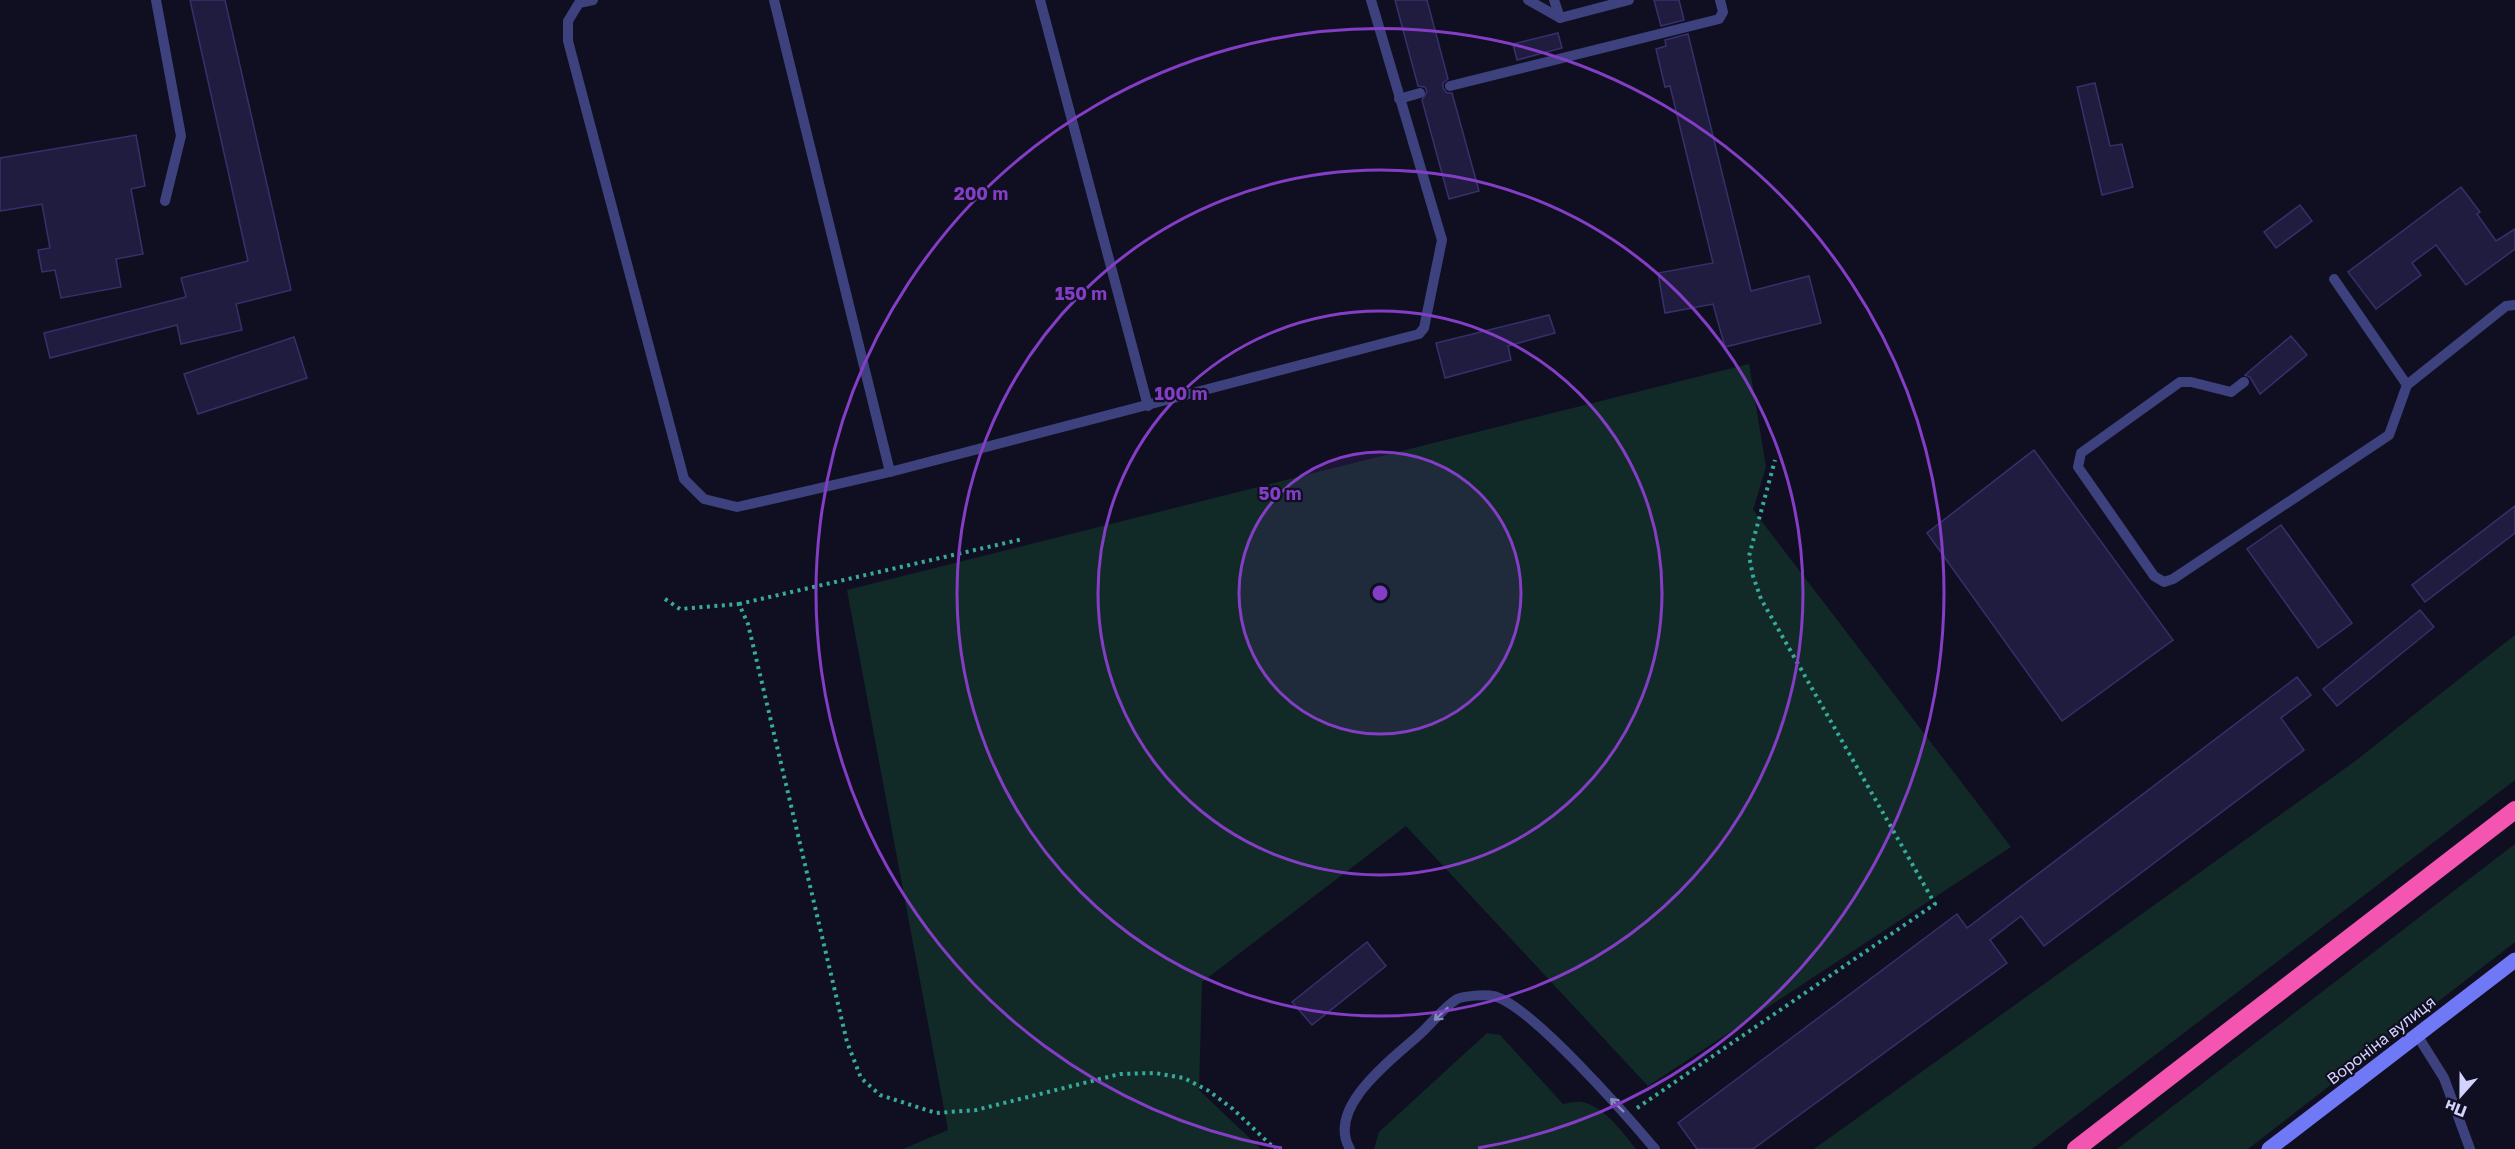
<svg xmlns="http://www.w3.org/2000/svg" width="2515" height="1149" viewBox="0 0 2515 1149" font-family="'Golos Text',sans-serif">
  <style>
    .green { fill: #122a27 }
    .building { fill: #201c40; stroke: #36306b; stroke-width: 1.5 }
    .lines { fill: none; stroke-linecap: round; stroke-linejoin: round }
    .path { stroke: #37ab99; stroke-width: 4; stroke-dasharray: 3 4.5; stroke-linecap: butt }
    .lane { stroke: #3d417d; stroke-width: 10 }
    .secondary { stroke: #7079f5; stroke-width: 15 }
    .highway { stroke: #f355b0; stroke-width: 18 }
    .oneway { stroke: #888abc }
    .ring { fill: none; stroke: #843dc5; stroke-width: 3 }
    .labels { text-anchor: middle; stroke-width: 4.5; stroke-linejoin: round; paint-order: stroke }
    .street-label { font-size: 16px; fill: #d3d2fc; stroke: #100f21 }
    .centre { fill: #843dc5; stroke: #100f21; stroke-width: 3 }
    .ring-label { font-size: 18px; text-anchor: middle; font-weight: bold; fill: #843dc5; stroke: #100f21; stroke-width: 4.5; stroke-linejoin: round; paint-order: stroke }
  </style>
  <rect width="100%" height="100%" fill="#100f21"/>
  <g class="green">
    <path d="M1749,364L1766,467L1753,510L2011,847L1648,1086L1406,826L1202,982L1199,1090L1261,1149H903L948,1130L847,590Z"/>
    <path d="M2515,635V780L2032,1149H1814L2354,762Z"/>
    <path d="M2515,844V942L2248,1149H2117Z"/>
    <path d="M1487,1033L1500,1035L1563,1104C1569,1103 1577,1101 1582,1102C1605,1107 1622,1132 1636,1149H1374L1379,1132Z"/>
  </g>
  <g class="building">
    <path d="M190,0H225L291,290L236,304L242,330L181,344L177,325L50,358L44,333L186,297L181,278L248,261Z"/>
    <path d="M1395,0H1427L1448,79L1443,83V88L1447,93H1452L1479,191L1449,199L1422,100L1427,92L1425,87L1418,86Z"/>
    <path d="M1654,0H1679L1684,20L1661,26Z"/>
    <path d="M1558,33L1562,48L1517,60L1513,44Z"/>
    <path d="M1688,34L1751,291L1809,276L1821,323L1725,347L1713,304L1665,313L1658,273L1713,263L1670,86L1665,87L1656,49L1666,46L1665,40Z"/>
    <path d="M2095,83L2110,146L2122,144L2133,187L2102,195L2077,87Z"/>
    <path d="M136,135L145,186L131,189L143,254L116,259L121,287L61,298L55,270L42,272L38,250L50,248L42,204L0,211V158Z"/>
    <path d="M2461,187L2480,212L2477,214L2496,241L2515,229V249L2466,285L2436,245L2412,263L2421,275L2376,309L2348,272Z"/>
    <path d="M2300,205L2312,221L2276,248L2264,232Z"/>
    <path d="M1549,315L1555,333L1508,346L1511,360L1445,378L1436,343Z"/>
    <path d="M2291,336L2307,355L2260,394L2250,377L2245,375Z"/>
    <path d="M294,337L307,378L198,414L184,374Z"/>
    <path d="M2034,450L2173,640L2062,721L1927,533Z"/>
    <path d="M2515,506V533L2425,602L2412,585Z"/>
    <path d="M2281,525L2352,623L2318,648L2247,549Z"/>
    <path d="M2420,610L2434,627L2337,706L2323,689Z"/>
    <path d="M2297,677L2311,695L2281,718L2304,750L2044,946L2021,916L1990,940L2007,963L1753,1149H1697L1678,1123L1957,914L1967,928Z"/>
    <path d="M1367,942L1386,966L1312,1025L1292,1002Z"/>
  </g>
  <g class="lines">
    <g class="path">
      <path d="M665,599L680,609L739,604L748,624L847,1042L861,1078L880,1095L936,1113L976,1110L1120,1074L1155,1073L1184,1078L1209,1091L1233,1109L1275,1149"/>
      <path d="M739,604L1023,539"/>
      <path d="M1637,1108L1935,904L1761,599L1753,576L1749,556L1775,460"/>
    </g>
    <g class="lane">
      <path d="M156,0L181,136L165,201"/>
      <path d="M593,0L579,3L568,21V41L684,479L704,499L737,507L890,472L1419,334L1424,328L1442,240L1371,0"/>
      <path d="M774,0L890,472"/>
      <path d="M1040,0L1148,406"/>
      <path d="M1528,0L1560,18L1629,0"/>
      <path d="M1554,0L1560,18"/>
      <path d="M1450,86L1719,19L1723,12L1720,0"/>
      <path d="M1399,99L1420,93"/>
      <path d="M2334,279L2407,385"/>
      <path d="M2244,382L2231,392L2191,382H2180L2081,453L2078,467L2154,576L2164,582L2173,579L2389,435L2407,385L2506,306L2515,305"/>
      <path d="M2417,1035L2444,1078L2470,1149"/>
      <path d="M1350,1149C1325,1107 1394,1058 1420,1034C1432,1023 1444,1007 1457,999C1464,996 1486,994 1493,996C1529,1003 1628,1117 1655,1149"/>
    </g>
    <path class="secondary" d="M2269,1149L2515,960"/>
    <path class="highway" d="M2076,1149L2515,810"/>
  </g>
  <defs><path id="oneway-shaft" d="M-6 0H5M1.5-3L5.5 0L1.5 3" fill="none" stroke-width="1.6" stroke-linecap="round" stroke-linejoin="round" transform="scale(1.5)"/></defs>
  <g class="oneway">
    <use href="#oneway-shaft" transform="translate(1441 1014) rotate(137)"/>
    <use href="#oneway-shaft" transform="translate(1617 1105) rotate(-135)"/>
  </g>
  <circle cx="1380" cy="593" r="141" fill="#843dc5" fill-opacity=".12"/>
  <g class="ring">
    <circle cx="1380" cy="593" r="141"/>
    <circle cx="1380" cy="593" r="282"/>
    <circle cx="1380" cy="593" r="423"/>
    <path d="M1282 1148A564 564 0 1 1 1478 1148"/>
  </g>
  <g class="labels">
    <g class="street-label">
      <text transform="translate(2381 1040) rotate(-38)" y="6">Вороніна вулиця</text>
    </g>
  </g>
  <circle cx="1380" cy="593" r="9" class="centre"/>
  <g class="ring-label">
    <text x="981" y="200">200 m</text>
    <text x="1081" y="300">150 m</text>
    <text x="1181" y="400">100 m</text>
    <text x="1280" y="500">50 m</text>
  </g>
  <g transform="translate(2461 1095) rotate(201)" stroke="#100f21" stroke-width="4.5" paint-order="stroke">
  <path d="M0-4.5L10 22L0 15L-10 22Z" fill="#d3d2fc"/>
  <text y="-9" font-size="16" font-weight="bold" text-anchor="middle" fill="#d3d2fc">Пн</text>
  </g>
</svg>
